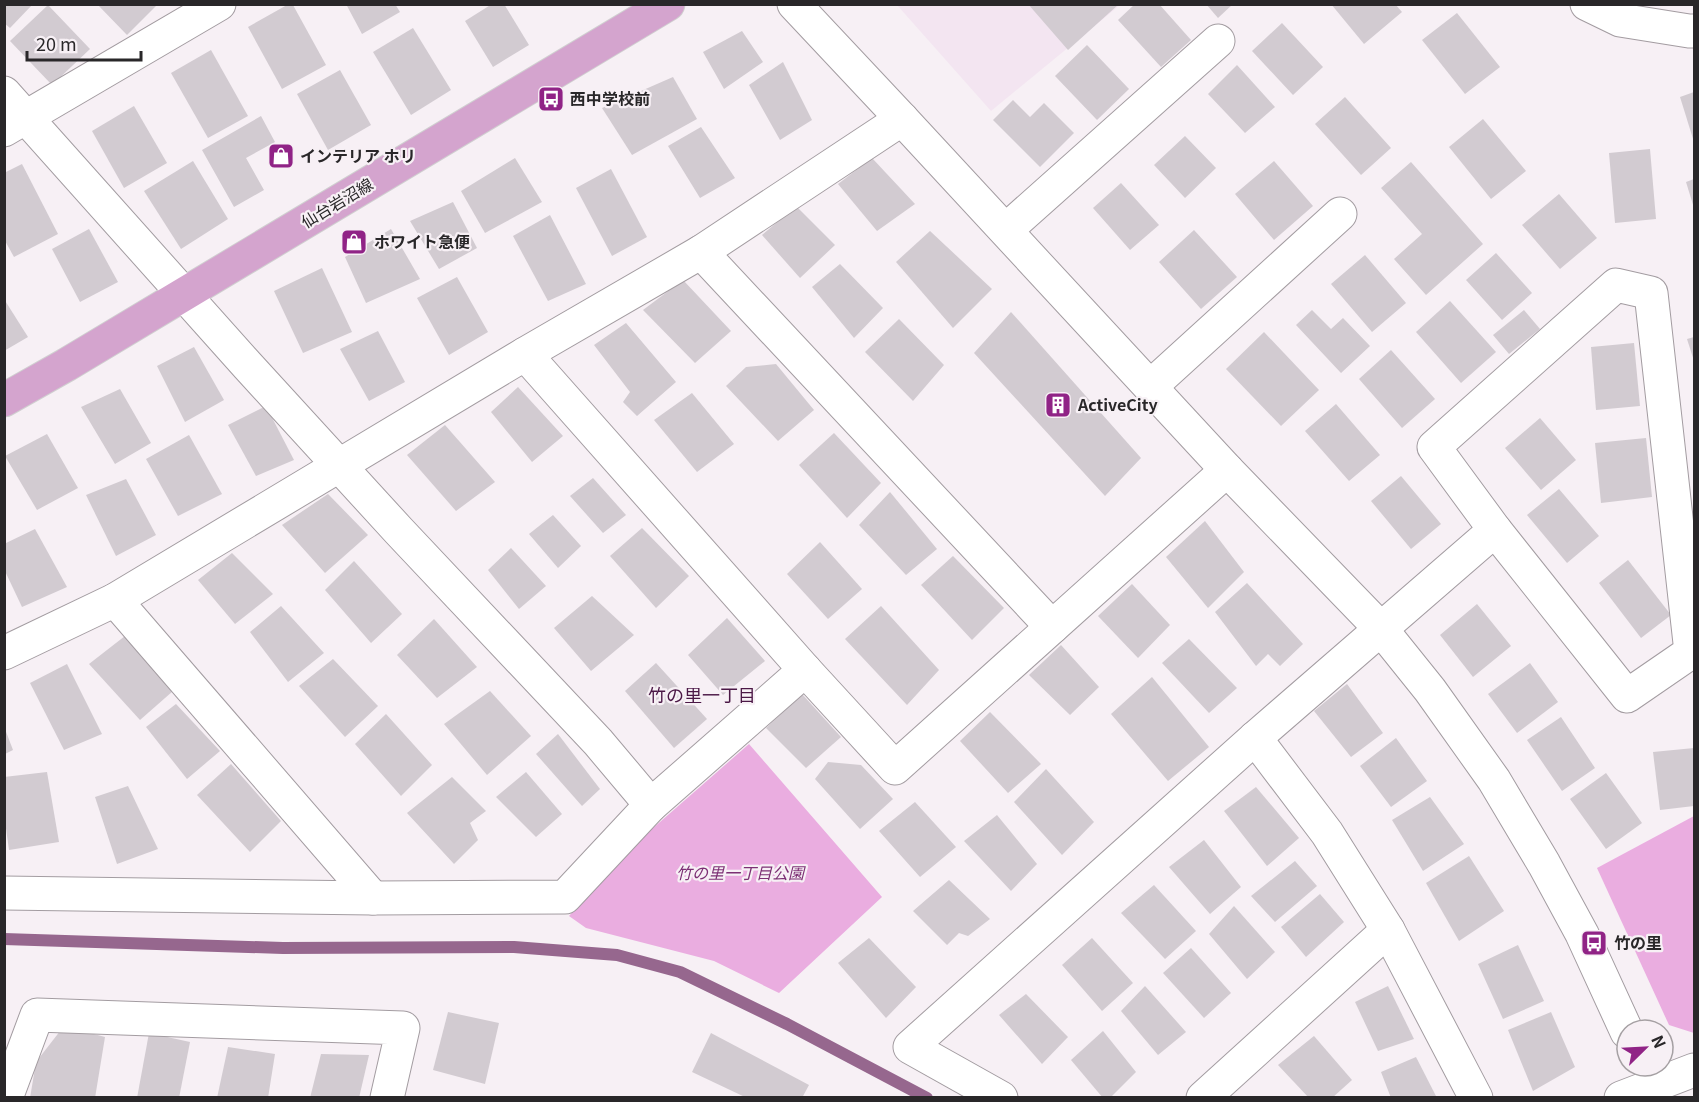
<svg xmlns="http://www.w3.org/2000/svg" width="1699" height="1102" viewBox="0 0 1699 1102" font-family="Georgia,'Noto Sans JP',serif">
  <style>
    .built { fill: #f3e5f1 }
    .green { fill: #eaade0 }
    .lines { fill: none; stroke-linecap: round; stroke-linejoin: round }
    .stream { stroke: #96678e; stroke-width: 12 }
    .building { fill: #d2cbd1 }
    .minor-casing { stroke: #a39ca1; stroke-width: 35 }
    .major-casing { stroke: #d0cfd0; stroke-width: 35 }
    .minor { stroke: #fff; stroke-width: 33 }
    .major { stroke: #d4a4ce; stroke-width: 33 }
    .labels { text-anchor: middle; stroke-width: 4.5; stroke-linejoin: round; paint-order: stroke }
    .poi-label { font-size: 16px; font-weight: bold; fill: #292729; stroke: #f7f0f5; text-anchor: start }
    .street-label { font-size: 16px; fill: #292729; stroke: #f7f0f5 }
    .park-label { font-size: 16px; font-style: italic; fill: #7c2f74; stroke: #f7f0f5 }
    .neighbourhood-label { font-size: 18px; fill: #4b1846; stroke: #f7f0f5 }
  </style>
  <rect width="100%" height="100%" fill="#f7f0f5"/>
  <path class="built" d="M897,5H1120L991,111Z"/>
  <g class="green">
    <path d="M749,744L882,897L779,993L714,961L586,928L569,916L628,850Z"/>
    <path d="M1694,816V1033L1669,1025L1597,868Z"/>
  </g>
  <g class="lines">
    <path class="stream" d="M4,939L283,948L514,947L617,955L680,972L787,1024L927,1098"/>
  </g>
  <g class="building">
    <path d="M4,4H33L10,28L4,23Z"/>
    <path d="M97,4H158L127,35Z"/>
    <path d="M346,4H395L400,12L362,34Z"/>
    <path d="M492,4H504L529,45L493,67L465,21Z"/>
    <path d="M1028,4H1119L1068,50Z"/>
    <path d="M1135,4H1159L1191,40L1161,67L1118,20Z"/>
    <path d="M1206,4H1233L1218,18Z"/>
    <path d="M1331,4H1395L1402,12L1364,44Z"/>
    <path d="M48,5L90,49L52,85L10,41Z"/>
    <path d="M287,5H293L326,65L282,89L248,27Z"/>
    <path d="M1457,13L1500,67L1465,94L1422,40Z"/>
    <path d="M1282,23L1323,67L1293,95L1252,51Z"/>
    <path d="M413,28L451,90L411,115L373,52Z"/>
    <path d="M742,31L763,62L724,89L703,52Z"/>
    <path d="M1087,45L1129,89L1097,120L1055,76Z"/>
    <path d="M211,50L248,116L208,138L171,73Z"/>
    <path d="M783,62L812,120L780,140L749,85Z"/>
    <path d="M1237,65L1275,107L1245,133L1208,94Z"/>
    <path d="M340,70L371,125L328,150L297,94Z"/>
    <path d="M673,77L697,119L632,155L602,108Z"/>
    <path d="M1694,92V142L1680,97Z"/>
    <path d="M1345,97L1391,148L1361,175L1315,124Z"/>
    <path d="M1013,100L1030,117L1044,103L1074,133L1040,167L993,120Z"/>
    <path d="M134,106L167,163L124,188L92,131Z"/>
    <path d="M261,116L275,142L246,158L264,190L234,207L202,150Z"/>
    <path d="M1483,119L1526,171L1491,199L1449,147Z"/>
    <path d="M701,127L735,178L700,198L668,146Z"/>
    <path d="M1185,136L1216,168L1185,198L1154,165Z"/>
    <path d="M1650,149L1656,219L1615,223L1609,153Z"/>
    <path d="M515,158L542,202L485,233L461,191Z"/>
    <path d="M872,158L915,204L877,231L838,184Z"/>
    <path d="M193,161L228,219L181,249L144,191Z"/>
    <path d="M1274,161L1313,206L1274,240L1235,194Z"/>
    <path d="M1411,162L1483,244L1426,295L1394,259L1422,234L1381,188Z"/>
    <path d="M22,164L58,234L14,257L4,239V173Z"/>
    <path d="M611,169L647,237L612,256L576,188Z"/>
    <path d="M1694,179V208L1686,182Z"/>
    <path d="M1121,183L1159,225L1130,250L1093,208Z"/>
    <path d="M1559,194L1597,238L1560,269L1522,225Z"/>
    <path d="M453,202L477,248L439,269L410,221Z"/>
    <path d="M796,206L835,245L800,278L762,235Z"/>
    <path d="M550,215L586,284L548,301L513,236Z"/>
    <path d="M89,229L118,282L80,302L52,249Z"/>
    <path d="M391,229L420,279L366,303L345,257Z"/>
    <path d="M1194,230L1237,277L1201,309L1159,262Z"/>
    <path d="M930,231L992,289L953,328L896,262Z"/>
    <path d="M1496,253L1532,293L1502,320L1466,280Z"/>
    <path d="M1365,255L1406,303L1372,332L1331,284Z"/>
    <path d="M840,264L883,308L854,338L812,287Z"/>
    <path d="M322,268L352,332L303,353L274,291Z"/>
    <path d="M457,277L488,332L449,355L417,298Z"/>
    <path d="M683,280L731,331L695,363L643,310Z"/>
    <path d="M4,299L28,337L4,351Z"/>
    <path d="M1450,301L1496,352L1461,383L1416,332Z"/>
    <path d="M1312,310L1331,329L1343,318L1370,346L1341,373L1296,325Z"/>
    <path d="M1524,310L1540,329L1509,354L1493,335Z"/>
    <path d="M1011,312L1141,458L1105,496L974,353Z"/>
    <path d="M899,319L944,365L913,401L865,352Z"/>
    <path d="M626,323L676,382L637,416L623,402L630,392L594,345Z"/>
    <path d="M378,331L405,382L369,401L340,349Z"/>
    <path d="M1264,332L1319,390L1281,426L1226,369Z"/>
    <path d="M1694,337V361L1687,339Z"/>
    <path d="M1634,343L1640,406L1596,410L1591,347Z"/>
    <path d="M194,347L224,400L185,422L157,366Z"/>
    <path d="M1391,350L1435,399L1402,428L1359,379Z"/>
    <path d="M776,364L814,410L778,441L726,386L746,367Z"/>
    <path d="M518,387L563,436L532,462L491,412Z"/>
    <path d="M120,389L151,443L115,464L81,407Z"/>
    <path d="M692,393L734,444L697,472L654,420Z"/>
    <path d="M1336,404L1380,455L1349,481L1305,431Z"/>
    <path d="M266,406L294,460L256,476L228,425Z"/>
    <path d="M1540,418L1576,460L1541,490L1505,448Z"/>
    <path d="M445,425L495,482L456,511L407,455Z"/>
    <path d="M834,433L881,483L847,518L799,465Z"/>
    <path d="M47,434L78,488L37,510L5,456Z"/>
    <path d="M189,435L222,494L178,516L146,459Z"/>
    <path d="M1646,438L1652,497L1601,503L1595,443Z"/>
    <path d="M1401,476L1441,524L1411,549L1371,501Z"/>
    <path d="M593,478L626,515L603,533L570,496Z"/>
    <path d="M126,479L156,535L116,556L86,495Z"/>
    <path d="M1559,489L1599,536L1567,563L1527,515Z"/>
    <path d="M890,492L937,549L906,575L859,525Z"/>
    <path d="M328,494L368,535L325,573L282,525Z"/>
    <path d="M553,515L581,546L558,568L529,534Z"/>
    <path d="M1205,521L1244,572L1208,608L1166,557Z"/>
    <path d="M642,528L689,576L656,608L610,556Z"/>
    <path d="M35,529L67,587L22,607L4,569V544Z"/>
    <path d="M820,542L862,589L828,619L787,574Z"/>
    <path d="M511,548L546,586L519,609L488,570Z"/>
    <path d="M232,553L273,594L235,624L198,580Z"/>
    <path d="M953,556L1004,608L972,640L921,585Z"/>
    <path d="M1628,560L1671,615L1641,638L1599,583Z"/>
    <path d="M354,561L402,614L371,643L325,590Z"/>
    <path d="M1247,583L1303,644L1280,666L1268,654L1256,666L1215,612Z"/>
    <path d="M1132,584L1170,625L1138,658L1098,616Z"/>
    <path d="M592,596L634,635L591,671L554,628Z"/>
    <path d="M1477,604L1511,646L1473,677L1440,635Z"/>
    <path d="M281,606L324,653L288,682L250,632Z"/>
    <path d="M881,606L939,670L907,705L845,639Z"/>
    <path d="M727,618L765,661L723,695L688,655Z"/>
    <path d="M434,619L477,667L437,698L397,655Z"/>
    <path d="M125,636L173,691L140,720L89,664Z"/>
    <path d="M1189,639L1237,688L1209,713L1162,663Z"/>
    <path d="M1061,645L1099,687L1070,715L1029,675Z"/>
    <path d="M333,659L378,706L345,737L299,686Z"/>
    <path d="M656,663L707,719L674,748L625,691Z"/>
    <path d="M1530,663L1558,702L1517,733L1488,694Z"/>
    <path d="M67,664L102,734L64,750L30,683Z"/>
    <path d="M1152,677L1209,747L1168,781L1111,714Z"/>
    <path d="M1347,684L1383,733L1351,757L1314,711Z"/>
    <path d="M490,691L531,736L487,775L444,724Z"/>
    <path d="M802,694L841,737L806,768L766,728Z"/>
    <path d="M176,704L220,751L187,779L146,727Z"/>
    <path d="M990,712L1041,764L1008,793L960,741Z"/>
    <path d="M386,714L432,765L401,796L355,744Z"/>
    <path d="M1561,717L1595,768L1562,791L1527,740Z"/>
    <path d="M5,729L13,750L5,754Z"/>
    <path d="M558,734L600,789L582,806L536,754Z"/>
    <path d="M1396,738L1427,781L1391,807L1360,766Z"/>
    <path d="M1694,748V806L1660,810L1653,752Z"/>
    <path d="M828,762L861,765L893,799L860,829L815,779Z"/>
    <path d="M231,764L281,821L250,852L197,795Z"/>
    <path d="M1046,769L1094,822L1062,855L1014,802Z"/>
    <path d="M47,772L59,842L9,850L4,814V777Z"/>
    <path d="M526,772L562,814L536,837L496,797Z"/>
    <path d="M1606,773L1642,823L1606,849L1570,799Z"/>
    <path d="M452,777L486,811L470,823L478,840L454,864L407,813Z"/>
    <path d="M128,786L158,849L117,864L95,797Z"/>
    <path d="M1256,787L1299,838L1267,866L1224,811Z"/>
    <path d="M1430,797L1464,844L1423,871L1392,820Z"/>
    <path d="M915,802L956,847L920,877L879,831Z"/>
    <path d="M997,815L1037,864L1011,891L964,841Z"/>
    <path d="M1204,840L1241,887L1210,914L1169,867Z"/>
    <path d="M1469,856L1504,911L1459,941L1426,883Z"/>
    <path d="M1295,861L1317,886L1275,922L1251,896Z"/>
    <path d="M949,880L990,919L968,936L959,933L947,945L913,911Z"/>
    <path d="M1154,885L1196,931L1165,959L1121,913Z"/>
    <path d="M1320,894L1344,922L1306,957L1281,927Z"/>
    <path d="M1234,906L1275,952L1247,979L1209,934Z"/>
    <path d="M869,938L916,987L886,1018L838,963Z"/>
    <path d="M1092,938L1133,983L1102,1011L1062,965Z"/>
    <path d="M1518,945L1544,1001L1503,1019L1478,964Z"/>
    <path d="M1191,948L1231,993L1204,1018L1163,973Z"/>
    <path d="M1145,986L1186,1032L1158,1055L1121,1011Z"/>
    <path d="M1388,986L1414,1039L1378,1051L1355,1002Z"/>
    <path d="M1026,994L1068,1037L1042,1064L999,1015Z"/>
    <path d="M448,1012L499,1023L485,1084L433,1070Z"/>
    <path d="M1551,1012L1575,1067L1533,1091L1508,1030Z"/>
    <path d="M64,1026L105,1037L95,1098H30L36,1062Z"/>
    <path d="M1103,1031L1136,1072L1110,1098H1103L1071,1060Z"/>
    <path d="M149,1033L190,1042L179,1098H137Z"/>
    <path d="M711,1033L809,1085L802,1098H747L692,1072Z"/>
    <path d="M1314,1036L1352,1080L1332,1098H1309L1278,1065Z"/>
    <path d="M228,1047L275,1054L268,1098H217Z"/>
    <path d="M321,1054L369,1055L359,1098H310Z"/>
    <path d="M1416,1057L1437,1098H1391L1381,1072Z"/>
  </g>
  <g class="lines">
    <defs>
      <g id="minor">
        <path d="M794,4L902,119L1227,470L1381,629L1430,690L1494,780L1544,864L1582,934L1627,1032"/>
        <path d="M1587,4L1620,20L1689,31H1694"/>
        <path d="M4,93L248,366L399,531L598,742L651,805"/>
        <path d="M4,130L219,4"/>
        <path d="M1006,230L1218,41"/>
        <path d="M701,252L1052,627"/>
        <path d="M1616,285L1651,293L1691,652L1627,696L1495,530L1434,447Z"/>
        <path d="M525,354L805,670L895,768L1227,470"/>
        <path d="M1150,387L1340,214"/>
        <path d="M115,600L373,898"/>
        <path d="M4,653L115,600L525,354L701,252L902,119"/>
        <path d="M1255,738L1327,833L1388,930L1476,1098"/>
        <path d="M4,893L373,898L565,897L651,805L805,670"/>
        <path d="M6,1098L37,1015L403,1028L387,1098"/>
        <path d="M1001,1098L910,1047L1255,738L1495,530"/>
        <path d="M1203,1098L1388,930"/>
        <path d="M1621,1098L1694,1070"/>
      </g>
      <path id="major" d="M4,400L66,365L668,4"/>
    </defs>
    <use href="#minor" class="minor-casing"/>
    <use href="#major" class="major-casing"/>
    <use href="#minor" class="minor"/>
    <use href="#major" class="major"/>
  </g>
  <defs>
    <symbol id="bus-square" viewBox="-11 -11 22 22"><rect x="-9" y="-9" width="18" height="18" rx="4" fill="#902386" stroke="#f7f0f5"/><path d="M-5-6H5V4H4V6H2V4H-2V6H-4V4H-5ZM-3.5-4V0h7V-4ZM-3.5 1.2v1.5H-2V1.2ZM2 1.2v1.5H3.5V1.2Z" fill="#fff"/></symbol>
    <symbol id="shop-square" viewBox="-11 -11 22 22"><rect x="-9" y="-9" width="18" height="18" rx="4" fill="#902386" stroke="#f7f0f5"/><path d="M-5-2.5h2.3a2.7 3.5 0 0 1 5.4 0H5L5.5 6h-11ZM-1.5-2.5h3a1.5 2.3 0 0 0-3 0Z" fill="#fff"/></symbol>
    <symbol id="building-square" viewBox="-11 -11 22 22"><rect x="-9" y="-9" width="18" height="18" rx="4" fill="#902386" stroke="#f7f0f5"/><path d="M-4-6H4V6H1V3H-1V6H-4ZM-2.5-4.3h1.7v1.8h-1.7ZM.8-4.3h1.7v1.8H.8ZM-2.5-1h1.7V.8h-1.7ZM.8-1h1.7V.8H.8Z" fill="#fff"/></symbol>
  </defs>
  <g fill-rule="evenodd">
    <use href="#bus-square" x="536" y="84" width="30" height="30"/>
    <use href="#shop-square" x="266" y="141" width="30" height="30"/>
    <use href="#shop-square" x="339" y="227" width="30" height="30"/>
    <use href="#building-square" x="1043" y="390" width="30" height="30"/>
    <use href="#bus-square" x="1579" y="928" width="30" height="30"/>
  </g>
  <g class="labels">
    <g class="poi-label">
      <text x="570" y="105">西中学校前</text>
      <text x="300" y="162">インテリア ホリ</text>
      <text x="374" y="248">ホワイト急便</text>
      <text x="1078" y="411">ActiveCity</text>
      <text x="1614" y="949">竹の里</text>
    </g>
    <g class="street-label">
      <text transform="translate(337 203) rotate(-31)" y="6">仙台岩沼線</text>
    </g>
    <g class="park-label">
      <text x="740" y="879">竹の里一丁目公園</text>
    </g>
    <g class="neighbourhood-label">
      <text x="702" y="702">竹の里一丁目</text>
    </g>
  </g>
  <rect width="1699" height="1102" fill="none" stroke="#292729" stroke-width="12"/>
  <g transform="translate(1645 1048) rotate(66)"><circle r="28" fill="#f7f0f5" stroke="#a5a0a3" stroke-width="1.5"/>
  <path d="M0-4.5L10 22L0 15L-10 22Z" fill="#902386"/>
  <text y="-9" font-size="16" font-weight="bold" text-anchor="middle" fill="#292729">N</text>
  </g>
  <path d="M27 51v9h114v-9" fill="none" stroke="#292729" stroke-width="3"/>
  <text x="36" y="51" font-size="18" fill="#292729" stroke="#f7f0f5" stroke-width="4.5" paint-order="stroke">20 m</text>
</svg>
